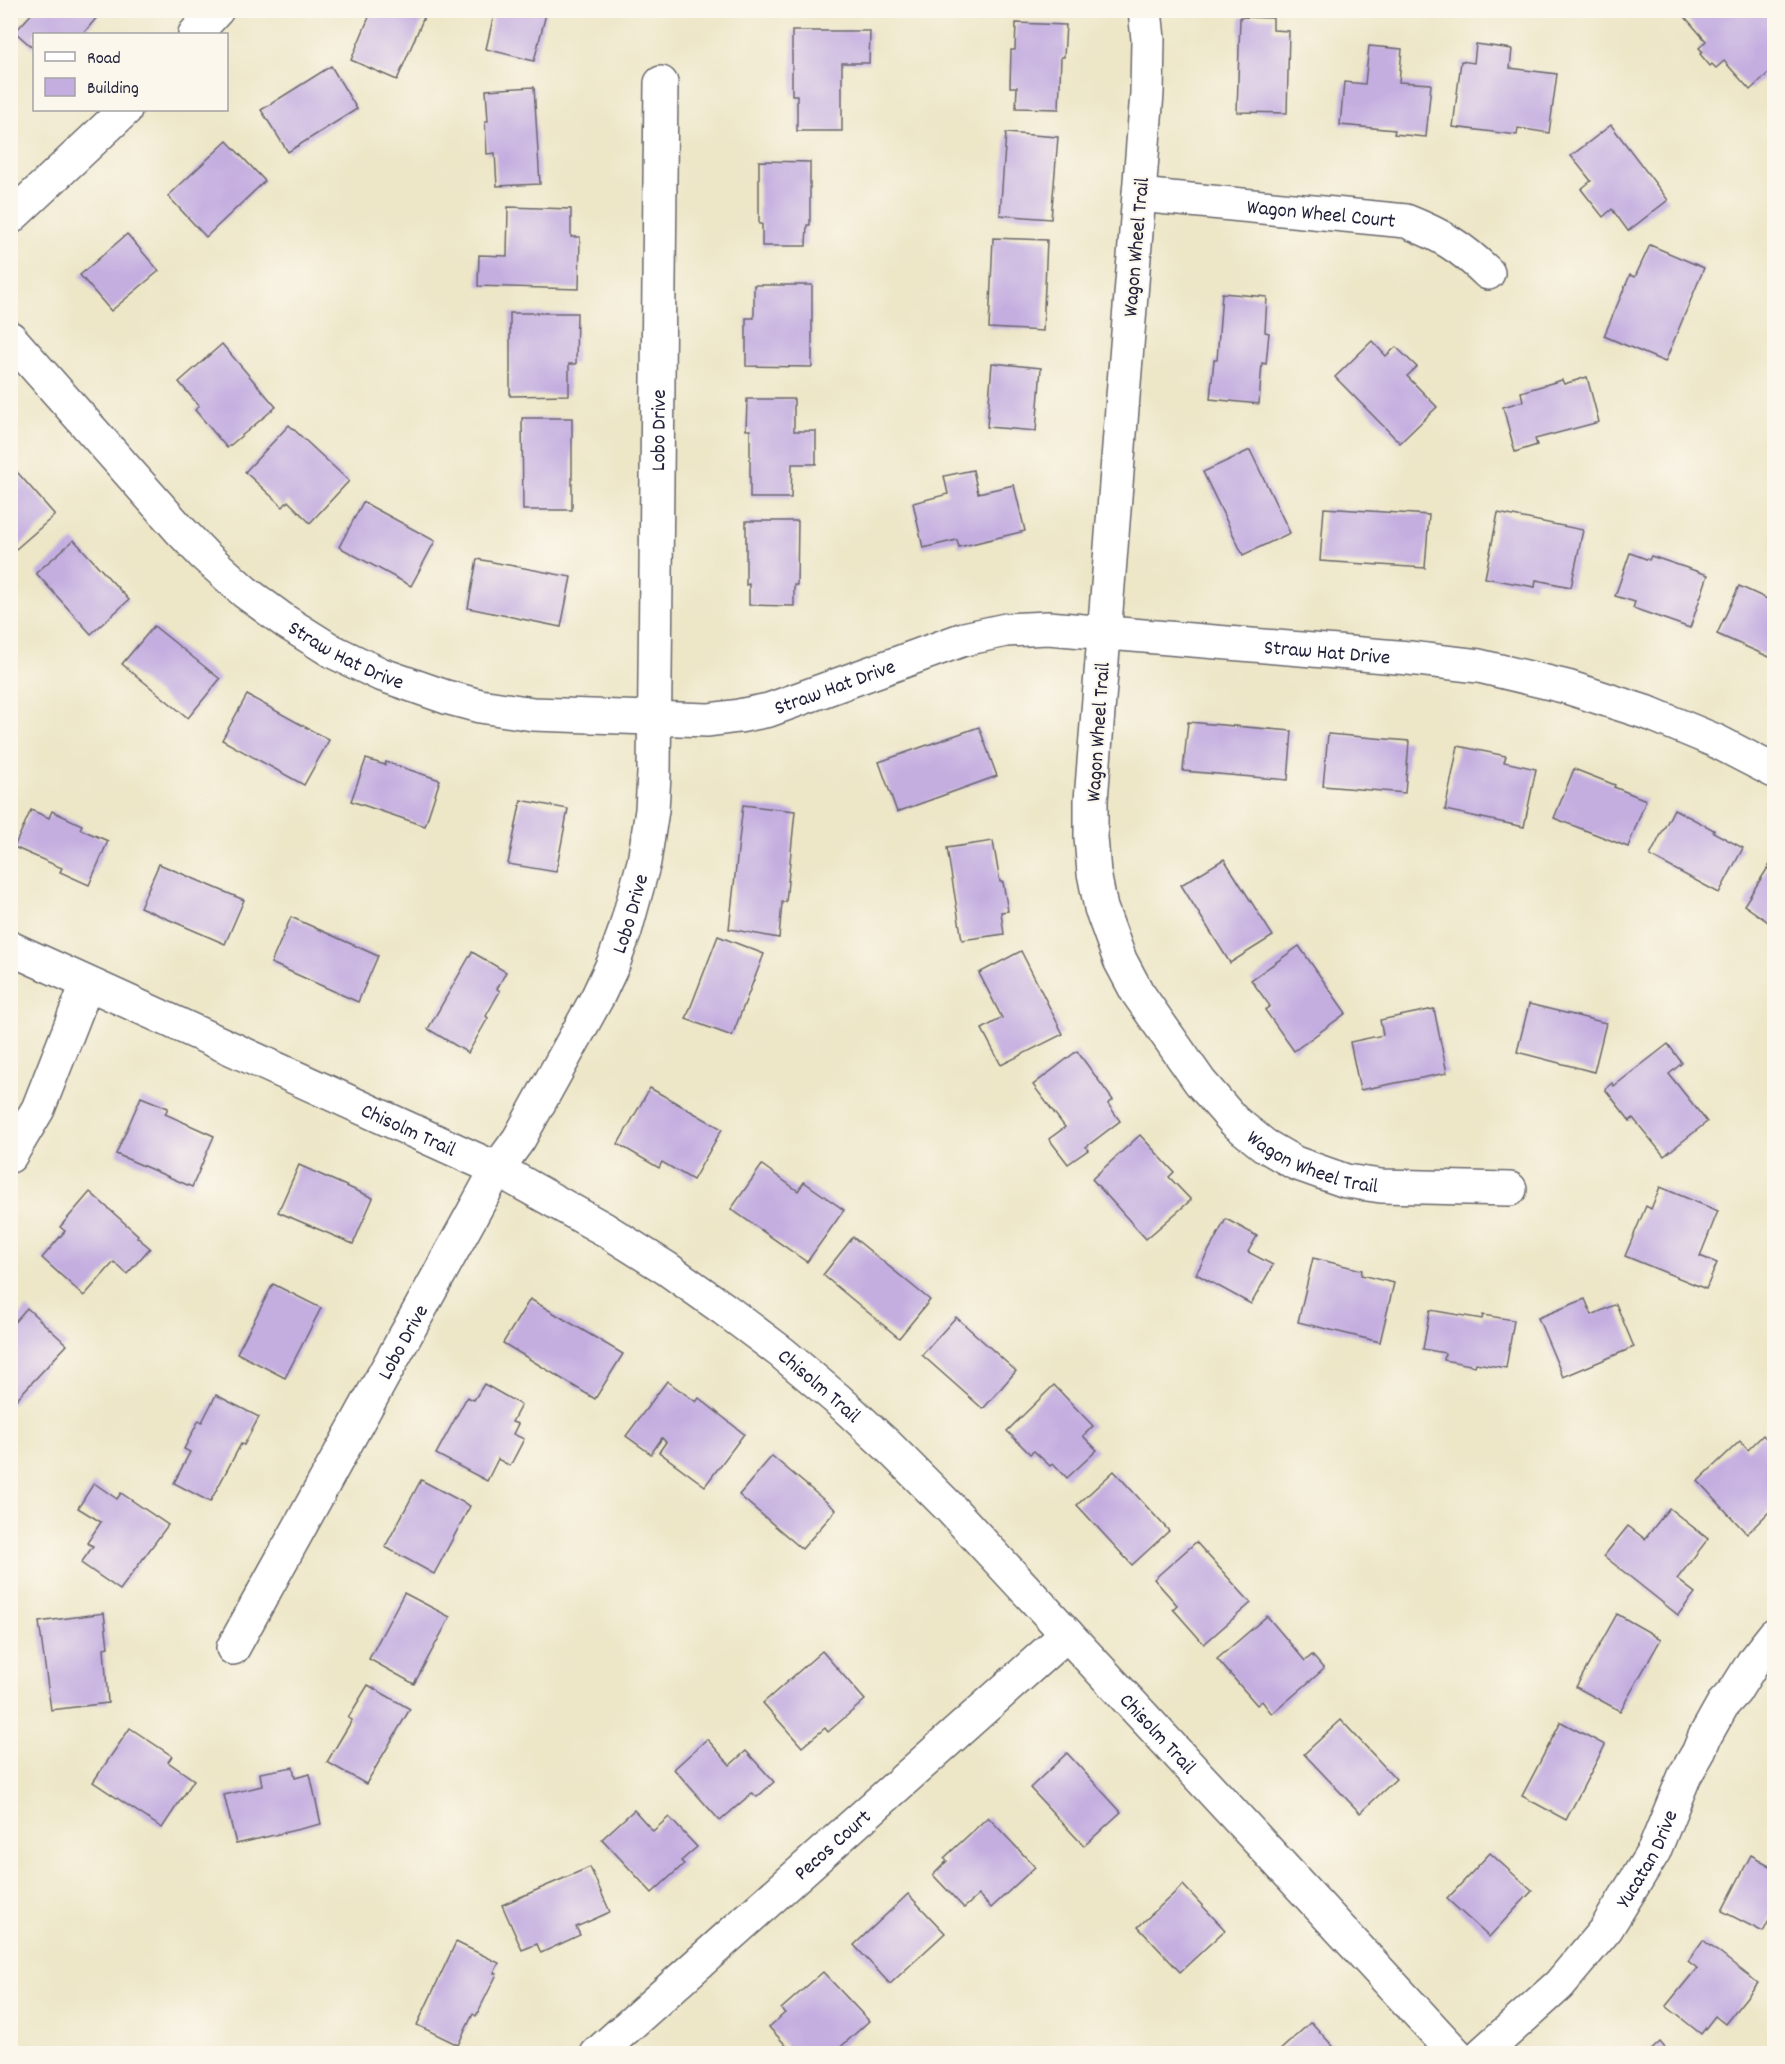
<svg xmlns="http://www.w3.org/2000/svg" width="1785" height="2064" viewBox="0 0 1785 2064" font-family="Dekko,sans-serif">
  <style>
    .building { fill: #c4aee0 }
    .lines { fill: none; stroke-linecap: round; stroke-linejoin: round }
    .minor-casing { stroke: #69676c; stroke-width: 36 }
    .minor { stroke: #fff; stroke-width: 33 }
    .labels { text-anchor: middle; stroke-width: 4.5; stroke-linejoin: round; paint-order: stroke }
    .street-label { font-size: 21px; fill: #22223b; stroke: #fbf7ec }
  </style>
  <rect width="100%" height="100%" fill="#fbf7ec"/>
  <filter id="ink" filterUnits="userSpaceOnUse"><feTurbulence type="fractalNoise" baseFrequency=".0167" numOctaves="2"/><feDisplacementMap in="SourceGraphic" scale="12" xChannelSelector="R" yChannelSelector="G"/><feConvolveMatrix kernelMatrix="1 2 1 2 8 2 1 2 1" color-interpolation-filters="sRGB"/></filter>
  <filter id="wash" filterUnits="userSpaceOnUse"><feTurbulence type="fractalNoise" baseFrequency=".008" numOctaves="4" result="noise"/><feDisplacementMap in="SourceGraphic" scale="24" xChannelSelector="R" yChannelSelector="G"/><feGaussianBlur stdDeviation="1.35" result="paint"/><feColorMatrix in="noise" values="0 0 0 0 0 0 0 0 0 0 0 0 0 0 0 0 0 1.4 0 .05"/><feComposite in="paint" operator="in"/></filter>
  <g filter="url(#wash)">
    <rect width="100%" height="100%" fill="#ede6c7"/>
    <g id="blocks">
      <g class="building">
        <path d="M35,10H103L83,34H34V49L15,32Z"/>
        <path d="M372,10H427L397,80L351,60Z"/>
        <path d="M495,10H547L534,61L486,49Z"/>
        <path d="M1679,10H1774V68L1750,90L1724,61L1716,68L1712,64L1710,66L1700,54L1703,52L1699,48L1706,41Z"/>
        <path d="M1240,17L1273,18V30L1289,31L1287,113L1237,112Z"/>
        <path d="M1016,23L1066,25L1064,57H1061L1059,109L1016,108L1017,87H1010L1011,50H1015Z"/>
        <path d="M792,31H870L869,63H842V131H797V95H792Z"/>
        <path d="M1476,44L1512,49L1510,68L1557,74L1549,133L1518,128L1517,135L1453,127L1461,61L1474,63Z"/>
        <path d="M1369,46L1402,49L1399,82L1431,84L1426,137L1394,134L1395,130L1340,125L1344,82L1365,84Z"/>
        <path d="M331,66L357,109L288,152L261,110Z"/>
        <path d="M534,87L540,184L497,186L495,153L487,154L485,121H488L486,90Z"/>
        <path d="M1611,125L1668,200L1628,231L1612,209L1603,217L1581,189L1591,181L1571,156Z"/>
        <path d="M1006,133L1058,137L1051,219L1000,215Z"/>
        <path d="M227,141L265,181L206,237L168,196Z"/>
        <path d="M759,161L810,162V225H807L806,246H762V224H759Z"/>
        <path d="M508,207L571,209V237H580L579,289L478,286L479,255L507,256Z"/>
        <path d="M127,234L159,271L111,311L80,275Z"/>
        <path d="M993,238L1047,240L1043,331L989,328Z"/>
        <path d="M1650,245L1704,268L1665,362L1604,336L1630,275L1635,277Z"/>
        <path d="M754,285H812V367L746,366V318H754Z"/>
        <path d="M1222,293L1267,297L1265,332L1269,333L1266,364L1262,363L1259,404L1210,399L1214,360H1217Z"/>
        <path d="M510,313H577L576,364H569V395L510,396Z"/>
        <path d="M1372,341L1386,356L1396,347L1417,367L1407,376L1437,407L1400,443L1335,377Z"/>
        <path d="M222,344L276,407L227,448L195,410L199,406L179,382Z"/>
        <path d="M992,363L1041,368L1036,431L987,427Z"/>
        <path d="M1587,377L1599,422L1535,439L1537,445L1515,452L1503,407L1523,401L1521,392L1562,380L1564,384Z"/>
        <path d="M747,399H794V431H816V464H792L791,498H750V430H746Z"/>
        <path d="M522,418H572V510H523Z"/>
        <path d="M289,425L349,481L310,523L288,501L283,507L245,472Z"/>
        <path d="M1250,450L1290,533L1243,555L1203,472Z"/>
        <path d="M10,464L55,515L16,549L10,543Z"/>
        <path d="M973,470L978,493L1014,485L1025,531L959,547L957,540L923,548L913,503L948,494L944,476Z"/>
        <path d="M363,502L435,541L411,586L339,547Z"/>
        <path d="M1324,508L1429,515L1425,568L1320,561Z"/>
        <path d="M1498,513L1583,530L1571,587L1536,580L1535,587L1485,578Z"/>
        <path d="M746,521H798L797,585H794V606L749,605V584L746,585Z"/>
        <path d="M74,540L129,600L91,634L36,573Z"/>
        <path d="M1630,553L1649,560L1651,556L1708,575L1690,628L1633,608L1635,602L1615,596Z"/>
        <path d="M477,559L571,577L561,627L468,608Z"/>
        <path d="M1739,586L1774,602V659L1717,634Z"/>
        <path d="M154,626L220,679L188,718L122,664Z"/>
        <path d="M247,695L329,740L304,785L222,740Z"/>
        <path d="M1188,722L1292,731L1288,780L1183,771Z"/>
        <path d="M979,727L997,776L897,812L879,762Z"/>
        <path d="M1328,734L1409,741L1405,793L1323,786Z"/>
        <path d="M1458,746L1506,756L1504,762L1536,769L1524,827L1445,810Z"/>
        <path d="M366,759L385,765L386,762L440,780L425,826L351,801Z"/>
        <path d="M1574,769L1615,785L1614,787L1646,800L1628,847L1554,818Z"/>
        <path d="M521,800L568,809L556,872L508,864Z"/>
        <path d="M743,805L795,811L786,902H782L779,938L729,929Z"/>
        <path d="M1674,809L1714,830L1713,832L1743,848L1719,893L1650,856Z"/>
        <path d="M31,810L49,818L52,811L82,825L80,829L108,841L89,885L60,872L62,868L14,847Z"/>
        <path d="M993,841L1000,882H1003L1008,911L1001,912L1004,934L962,940L947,848Z"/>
        <path d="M1224,859L1273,936L1230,963L1181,885Z"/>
        <path d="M1771,863L1774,866V926L1744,905Z"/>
        <path d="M159,864L244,900L225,944L140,907Z"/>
        <path d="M291,917L378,956L358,1002L271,963Z"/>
        <path d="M718,936L764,954L732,1036L686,1019Z"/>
        <path d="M1299,946L1346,1013L1294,1051L1265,1010L1270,1006L1251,980Z"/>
        <path d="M1021,951L1063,1034L1001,1065L982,1029L1002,1018L979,973Z"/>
        <path d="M472,952L506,972L497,989L500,991L486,1016L488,1018L468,1053L428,1029Z"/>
        <path d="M1529,1004L1606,1023L1594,1072L1517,1052Z"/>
        <path d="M1434,1009L1447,1073L1360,1090L1350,1042L1383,1035L1380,1020Z"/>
        <path d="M1668,1044L1682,1063L1669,1074L1707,1122L1664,1156L1633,1118L1630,1121L1605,1089L1612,1083L1614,1086Z"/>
        <path d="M1077,1051L1113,1100L1108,1104L1120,1121L1086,1147L1088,1150L1068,1164L1049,1139L1065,1127L1033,1085Z"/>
        <path d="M650,1088L722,1129L693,1180L662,1162L659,1168L618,1144Z"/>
        <path d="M141,1097L168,1108L165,1114L214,1136L192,1187L116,1154Z"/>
        <path d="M1140,1135L1174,1172L1169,1177L1191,1200L1146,1239L1092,1179Z"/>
        <path d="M299,1165L373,1198L353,1244L278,1212Z"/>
        <path d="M762,1165L798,1191L804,1182L844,1210L807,1262L731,1209Z"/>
        <path d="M1660,1187L1718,1211L1700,1256L1717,1263L1706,1289L1625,1256L1646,1206L1651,1209Z"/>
        <path d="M90,1192L138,1235L137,1237L150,1248L127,1274L114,1262L84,1296L42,1258L65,1231L60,1227Z"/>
        <path d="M1226,1219L1257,1236L1248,1252L1273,1265L1251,1304L1196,1274Z"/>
        <path d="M853,1237L930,1300L899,1338L823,1275Z"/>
        <path d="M1313,1258L1362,1270L1361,1275L1394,1283L1380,1342L1298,1322Z"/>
        <path d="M273,1284L321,1308L285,1378L237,1353Z"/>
        <path d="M530,1299L623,1354L595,1399L503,1343Z"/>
        <path d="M1585,1299L1592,1315L1616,1304L1634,1347L1563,1377L1538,1318Z"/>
        <path d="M27,1308L67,1345L10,1406V1327Z"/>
        <path d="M1430,1310L1482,1319L1483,1315L1514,1320L1506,1368L1476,1363L1475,1366L1444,1360L1445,1353L1423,1349Z"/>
        <path d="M956,1317L1016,1371L983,1409L922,1355Z"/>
        <path d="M667,1381L696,1402L699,1398L744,1434L705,1486L659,1452L666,1442L662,1438L651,1454L626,1436Z"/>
        <path d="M484,1384L521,1405L512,1422L518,1424L513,1434L524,1439L510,1466L498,1459L487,1481L436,1454L467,1397L474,1400Z"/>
        <path d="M1054,1385L1093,1426L1083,1436L1097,1450L1067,1478L1053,1463L1050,1466L1034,1451L1030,1454L1007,1431Z"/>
        <path d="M216,1395L259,1417L244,1445L241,1444L210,1502L174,1483L190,1452L184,1449L199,1420L202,1422Z"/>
        <path d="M1763,1435L1774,1447V1507L1747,1534L1698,1481L1740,1441L1748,1450Z"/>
        <path d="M772,1456L836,1510L802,1549L739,1495Z"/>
        <path d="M1114,1471L1169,1531L1132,1565L1077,1505Z"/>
        <path d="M421,1480L470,1506L434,1574L385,1547Z"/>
        <path d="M94,1483L117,1499L121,1493L168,1525L120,1590L81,1563L93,1546L87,1543L101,1522L78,1508Z"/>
        <path d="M1669,1508L1708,1539L1677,1579L1695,1593L1678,1615L1604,1556L1628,1526L1645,1539Z"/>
        <path d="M1196,1542L1251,1603L1204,1644L1173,1609L1177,1605L1154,1579Z"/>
        <path d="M404,1593L450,1617L414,1684L369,1659Z"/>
        <path d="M104,1613L108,1647L104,1648L108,1703L51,1710L39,1622Z"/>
        <path d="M1617,1614L1661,1639L1620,1711L1576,1687Z"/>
        <path d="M1267,1616L1305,1661L1312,1655L1324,1669L1272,1714L1262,1701L1257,1705L1217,1659Z"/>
        <path d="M822,1651L865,1700L828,1732L825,1728L802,1747L763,1703Z"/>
        <path d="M368,1685L410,1709L366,1784L327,1762L352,1720L348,1718Z"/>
        <path d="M1341,1720L1396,1779L1360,1813L1304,1754Z"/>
        <path d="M1561,1722L1605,1745L1566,1820L1522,1796Z"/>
        <path d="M130,1728L172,1756L168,1762L194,1780L162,1828L93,1782Z"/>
        <path d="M707,1739L730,1765L746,1751L774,1782L757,1797L752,1793L720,1821L674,1769Z"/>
        <path d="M1067,1753L1121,1812L1084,1846L1030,1788Z"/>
        <path d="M293,1767L295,1778L310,1774L321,1824L236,1844L224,1795L262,1786L260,1773Z"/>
        <path d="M634,1810L653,1831L669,1817L697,1847L681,1861L684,1864L652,1893L602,1839Z"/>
        <path d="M988,1817L1035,1867L991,1908L979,1895L964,1908L933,1875L947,1861L944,1858Z"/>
        <path d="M1490,1853L1532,1891L1489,1937L1447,1899Z"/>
        <path d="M1751,1855L1774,1868V1911L1763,1932L1722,1911Z"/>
        <path d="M590,1867L610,1912L576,1927L580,1935L541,1953L537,1944L522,1950L502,1905Z"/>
        <path d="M1183,1885L1225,1930L1180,1972L1138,1927Z"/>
        <path d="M908,1894L945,1933L890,1984L854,1945Z"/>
        <path d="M1703,1940L1758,1983L1725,2024L1715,2016L1701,2034L1666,2006L1697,1968L1688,1961Z"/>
        <path d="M456,1942L499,1963L494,1973L497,1974L476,2016L473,2014L458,2045L417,2025Z"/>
        <path d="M823,1972L869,2021L833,2054H822L818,2049L812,2054H794L769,2027L785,2013L781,2009Z"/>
        <path d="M1311,2022L1340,2054H1276Z"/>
        <path d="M1660,2042L1670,2054H1647Z"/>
      </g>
    </g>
  </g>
  <g filter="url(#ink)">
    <use href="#blocks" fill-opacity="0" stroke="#69676c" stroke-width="1.5"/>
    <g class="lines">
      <defs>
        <g id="minor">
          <path id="s1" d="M1145,10L1148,39L1147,93L1091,800V837L1094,873L1101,908L1120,960L1137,992L1200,1082L1234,1121L1264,1145L1295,1163L1346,1181L1381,1186L1510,1189"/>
          <path d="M195,34L217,10"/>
          <path id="s2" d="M1139,195L1406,221C1441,235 1460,246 1488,273"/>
          <path d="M10,218L125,110"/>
          <path id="s3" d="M10,338L180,530L204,555L245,592L286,622L332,651L380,674L446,697L480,706L533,714L708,720L739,716L769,710L964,639L1006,630L1048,628L1409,658L1479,666L1567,687L1651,714L1716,741L1774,771"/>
          <path id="s4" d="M10,948L497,1169L604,1229L666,1268L724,1309L781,1352L837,1399L888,1446L951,1509L1456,2054"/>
          <path d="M10,1156L38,1109L87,984"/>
          <path id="s5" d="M233,1648L473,1213L497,1169L519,1139L598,996L613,964L625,931L644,862L652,810L654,774L661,83"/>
          <path id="s6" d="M597,2054L1067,1634"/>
          <path id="s7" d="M1482,2054L1559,1985L1606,1929L1654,1851L1685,1775L1698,1753L1705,1736L1723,1704L1735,1691L1755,1659L1774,1635"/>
        </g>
      </defs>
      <use href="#minor" class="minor-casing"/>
      <use href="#minor" class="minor"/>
    </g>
  </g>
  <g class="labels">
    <g class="street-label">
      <text dy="7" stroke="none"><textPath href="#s2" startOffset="183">Wagon Wheel Court</textPath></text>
      <text transform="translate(1135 247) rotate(-85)" y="7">Wagon Wheel Trail</text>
      <text dy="7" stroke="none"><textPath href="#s5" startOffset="1322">Lobo Drive</textPath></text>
      <text dy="7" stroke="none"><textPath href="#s3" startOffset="1473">Straw Hat Drive</textPath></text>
      <text dy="7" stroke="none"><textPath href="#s3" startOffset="466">Straw Hat Drive</textPath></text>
      <text dy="7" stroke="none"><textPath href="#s3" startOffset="970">Straw Hat Drive</textPath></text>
      <text transform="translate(1097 732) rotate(-86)" y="7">Wagon Wheel Trail</text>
      <text dy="7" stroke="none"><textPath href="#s5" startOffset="836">Lobo Drive</textPath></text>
      <text dy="7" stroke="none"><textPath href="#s4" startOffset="438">Chisolm Trail</textPath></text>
      <text dy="7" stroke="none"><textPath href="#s1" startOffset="1245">Wagon Wheel Trail</textPath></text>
      <text dy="7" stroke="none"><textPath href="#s5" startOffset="350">Lobo Drive</textPath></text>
      <text dy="7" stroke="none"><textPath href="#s4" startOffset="924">Chisolm Trail</textPath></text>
      <text dy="7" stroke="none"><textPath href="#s4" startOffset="1410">Chisolm Trail</textPath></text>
      <text dy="7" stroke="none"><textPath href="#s6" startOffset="315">Pecos Court</textPath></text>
      <text dy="7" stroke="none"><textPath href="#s7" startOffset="258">Yucatan Drive</textPath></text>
    </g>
  </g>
  <rect width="1785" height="2064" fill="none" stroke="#fbf7ec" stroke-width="36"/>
  <rect x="33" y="33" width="195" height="78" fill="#fbf7ec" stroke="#a4a2a5" stroke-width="1.5"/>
  <rect x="45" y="52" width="30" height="9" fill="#ffffff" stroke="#a4a2a5" stroke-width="1.5"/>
  <text x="87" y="63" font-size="18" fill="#22223b">Road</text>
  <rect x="45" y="78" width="30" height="18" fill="#c4aee0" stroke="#a4a2a5" stroke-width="1.5"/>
  <text x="87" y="93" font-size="18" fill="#22223b">Building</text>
</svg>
